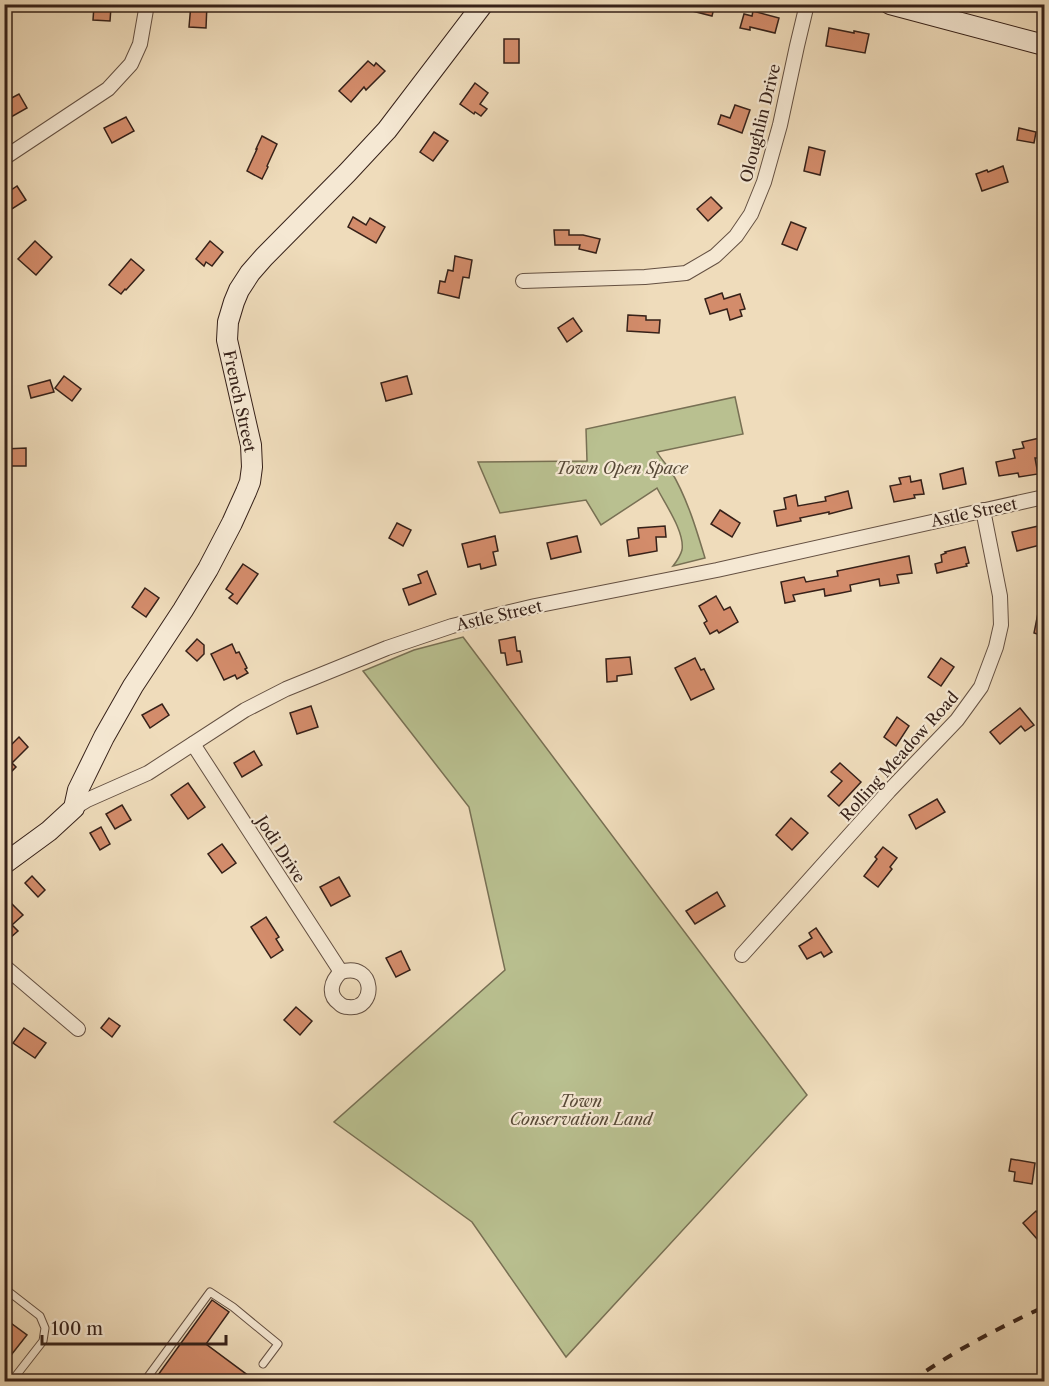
<svg xmlns="http://www.w3.org/2000/svg" width="1049" height="1386" viewBox="0 0 1049 1386" font-family="'Libre Caslon Text',serif">
  <style>
    .green { fill: #b9c090; stroke: #787054; stroke-width: 1.5 }
    .building { fill: #d38c6b; stroke: #362119; stroke-width: 1.5 }
    .lines { fill: none; stroke-linecap: round; stroke-linejoin: round }
    .lane-casing { stroke: #645042; stroke-width: 9 }
    .street-casing { stroke: #645042; stroke-width: 16 }
    .secondary-casing { stroke: #362119; stroke-width: 22 }
    .lane { stroke: #f5e8d3; stroke-width: 7 }
    .street { stroke: #f5e8d3; stroke-width: 14 }
    .secondary { stroke: #f5e8d3; stroke-width: 20 }
    .rail { stroke: #362119; stroke-width: 4; stroke-dasharray: 10 10; stroke-linecap: butt }
    .labels { text-anchor: middle; stroke-width: 4.5; stroke-linejoin: round; paint-order: stroke }
    .street-label { font-size: 16px; fill: #362119; stroke: #f5e8d3 }
    .park-label { font-size: 16px; font-style: italic; fill: #574937; stroke: #f5e8d3 }
  </style>
  <rect width="100%" height="100%" fill="#efdcbb"/>
  <filter id="stains"><feTurbulence type="fractalNoise" baseFrequency=".00333" numOctaves="4"/><feColorMatrix values="0 0 0 0 .2 0 0 0 0 .09 0 0 0 0 .02 0 0 0 .5 -.17"/></filter>
  <radialGradient id="worn" r=".72"><stop offset=".6" stop-color="#630" stop-opacity="0"/><stop offset="1" stop-color="#630" stop-opacity=".3"/></radialGradient>
  <g class="green">
    <path d="M735,397L743,434L657,452C661,459 667,465 671,471C687,498 696,528 705,558L673,566C677,561 680,557 682,550C685,532 665,504 657,488L601,525L586,500L500,513L478,462L587,461L586,429Z"/>
    <path d="M463,637L807,1095L566,1357L472,1222L334,1122L505,970L469,807L363,671L414,650Z"/>
  </g>
  <g class="building">
    <path d="M191,4H207L206,28L189,27Z"/>
    <path d="M680,4H715L712,16L680,8Z"/>
    <path d="M94,6L111,7L110,21L93,20Z"/>
    <path d="M753,11L779,18L775,33L750,27V30L740,28L744,14L752,16Z"/>
    <path d="M829,28L854,33V31L869,34L865,53L826,46Z"/>
    <rect x="504" y="39" width="15" height="24"/>
    <path d="M368,61L374,66L376,63L385,71L366,90L364,87L351,102L339,91Z"/>
    <path d="M475,83L488,93L480,104L487,109L481,116L475,112L474,114L460,104Z"/>
    <path d="M19,94L27,108L4,121V102Z"/>
    <path d="M735,105L750,110L742,133L718,124L721,115L730,118Z"/>
    <path d="M126,117L134,131L112,143L104,128Z"/>
    <path d="M1019,128L1036,132L1034,143L1017,140Z"/>
    <path d="M434,132L448,141L433,161L420,152Z"/>
    <path d="M262,136L277,144L267,166L268,167L262,179L247,171L257,149H256Z"/>
    <path d="M809,147L825,151L820,175L804,171Z"/>
    <path d="M1003,166L1008,182L982,191L976,174L987,170L988,172Z"/>
    <path d="M17,186L26,200L4,214V195Z"/>
    <path d="M711,197L722,208L708,221L697,209Z"/>
    <path d="M353,217L366,225L370,218L385,227L376,243L348,227Z"/>
    <path d="M791,222L806,228L797,250L782,244Z"/>
    <path d="M554,230H569V235H583L600,239L596,253L579,249L580,245H555Z"/>
    <path d="M35,241L52,257L36,275L18,259Z"/>
    <path d="M210,241L223,252L212,266L206,262L204,266L196,259Z"/>
    <path d="M455,256L472,260L469,278L463,277L459,298L438,293L440,281L445,282L448,270L453,271Z"/>
    <path d="M131,259L144,270L126,290L125,289L121,294L109,285Z"/>
    <path d="M722,293L724,299L740,294L745,309L740,310L742,316L730,320L727,309L710,314L705,299Z"/>
    <path d="M628,315L646,316V320H660L659,333L627,331Z"/>
    <path d="M573,318L582,331L567,342L558,328Z"/>
    <path d="M64,376L81,389L72,401L55,388Z"/>
    <path d="M407,376L412,394L386,401L381,383Z"/>
    <path d="M50,380L54,392L31,398L28,386Z"/>
    <path d="M1044,437V458H1035L1038,474L1019,477L1018,473L999,476L996,462L1015,458L1013,450L1024,448L1022,442Z"/>
    <path d="M26,448V466H4V449Z"/>
    <path d="M963,468L966,484L943,489L940,474Z"/>
    <path d="M910,476L911,482L921,480L924,494L914,495L915,498L894,502L890,486L901,484L899,478Z"/>
    <path d="M848,491L852,508L829,514V512L800,518L801,521L777,526L774,511L786,509L784,498L796,495L798,506L826,501L825,497Z"/>
    <path d="M720,510L740,523L732,537L711,524Z"/>
    <path d="M397,523L411,530L403,546L389,538Z"/>
    <path d="M1043,525L1044,531V544L1017,551L1012,532Z"/>
    <path d="M665,526L666,537H656L657,551L629,556L627,540L639,538L638,528Z"/>
    <path d="M495,536L498,551L493,552L496,565L481,569L480,564L468,567L462,544Z"/>
    <path d="M577,536L581,552L551,559L547,543Z"/>
    <path d="M965,547L969,563L966,564L967,566L937,573L935,564L942,562L941,555L946,553L945,552Z"/>
    <path d="M909,556L912,573L897,575L899,583L880,586L879,579L850,585L851,591L841,593L825,596L824,589L793,595L795,601L785,603L781,582L804,577L806,582L838,576L837,571Z"/>
    <path d="M243,564L258,574L237,604L229,598L233,594L226,589Z"/>
    <path d="M427,571L436,594L409,605L403,589L421,583L418,575Z"/>
    <path d="M145,588L159,598L146,617L132,607Z"/>
    <path d="M716,596L724,610L730,607L738,622L719,633L717,630L710,634L704,623L707,621L699,606Z"/>
    <path d="M1040,603H1044V636L1034,633Z"/>
    <path d="M515,637L517,651H520L522,662L507,665L505,653H501L499,640Z"/>
    <path d="M197,639L204,645V654L197,661L186,651Z"/>
    <path d="M232,644L236,653L239,652L247,668L245,669L248,673L237,679L235,675L224,680L211,654Z"/>
    <path d="M630,657L632,674L617,676V681L607,682L606,659Z"/>
    <path d="M695,658L701,670L704,669L714,689L691,700L675,668Z"/>
    <path d="M941,658L954,667L941,686L928,677Z"/>
    <path d="M162,704L169,715L150,728L142,715Z"/>
    <path d="M311,706L318,727L297,734L290,713Z"/>
    <path d="M1020,708L1034,725L1025,731L1021,726L1000,744L990,732Z"/>
    <path d="M897,717L909,726L896,746L884,737Z"/>
    <path d="M19,737L28,747L12,763L16,767L4,779V752Z"/>
    <path d="M254,751L262,765L242,777L234,763Z"/>
    <path d="M840,763L861,782L839,806L828,796L842,781L831,772Z"/>
    <path d="M188,783L205,807L188,819L171,795Z"/>
    <path d="M937,799L945,812L916,829L909,815Z"/>
    <path d="M122,805L131,820L115,829L106,814Z"/>
    <path d="M791,818L808,833L792,850L776,835Z"/>
    <path d="M101,827L110,844L100,850L90,833Z"/>
    <path d="M222,844L236,863L222,873L208,854Z"/>
    <path d="M883,847L897,858L890,867L892,869L878,887L864,876L877,859L875,857Z"/>
    <path d="M32,876L45,890L38,897L25,883Z"/>
    <path d="M339,877L350,896L331,906L320,887Z"/>
    <path d="M717,892L725,906L695,924L686,911Z"/>
    <path d="M11,903L23,915L12,925L18,931L4,943V909Z"/>
    <path d="M266,917L279,937L276,939L283,950L271,958L251,927Z"/>
    <path d="M816,928L832,952L824,957L821,952L807,959L799,946L812,938L809,933Z"/>
    <path d="M401,951L410,970L396,977L386,958Z"/>
    <path d="M296,1007L312,1021L300,1035L284,1020Z"/>
    <path d="M109,1018L120,1026L112,1037L101,1028Z"/>
    <path d="M24,1028L46,1043L35,1058L13,1043Z"/>
    <path d="M1011,1159L1035,1163L1032,1184L1014,1181L1015,1172L1009,1171Z"/>
    <path d="M1036,1211L1044,1221V1232L1037,1239L1023,1223Z"/>
    <path d="M212,1300L229,1312L206,1344L257,1382H153Z"/>
    <path d="M4,1318L27,1335L4,1364Z"/>
  </g>
  <g class="lines">
    <defs>
      <g id="lane">
        <path d="M4,1288L40,1316L45,1328L43,1341L11,1382"/>
        <path d="M144,1382L210,1292L233,1307L278,1344L263,1364"/>
      </g>
      <g id="street">
        <path d="M4,158L108,89L131,64L140,44L147,4"/>
        <path d="M523,281L645,277L686,273L715,256L736,236L751,214L764,182L780,125L797,46L807,4"/>
        <path d="M193,744L341,972C331,981 327,995 340,1004C342,1006 345,1007 348,1007C377,1011 376,961 341,972"/>
        <path d="M74,808L87,800L148,773L245,710L286,689L387,648L452,626L535,606L717,570L1044,497"/>
        <path d="M742,955L889,791L957,720L981,687L996,647L1001,625L1000,596L983,510"/>
        <path d="M4,966L78,1029"/>
      </g>
      <g id="secondary">
        <path d="M890,4L1044,45"/>
        <path d="M4,864L49,831L74,808L78,790L104,737L133,686L183,610L208,569L232,523L246,492L250,482L252,467L251,445L227,340L228,322L234,302L239,290L250,273L264,257L347,173L387,130L483,4"/>
      </g>
    </defs>
    <use href="#lane" class="lane-casing"/>
    <use href="#street" class="street-casing"/>
    <use href="#secondary" class="secondary-casing"/>
    <use href="#lane" class="lane"/>
    <use href="#street" class="street"/>
    <use href="#secondary" class="secondary"/>
    <path class="rail" d="M910,1382C952,1352 998,1328 1044,1307"/>
  </g>
  <g class="labels">
    <g class="street-label">
      <text transform="translate(760 123) rotate(-76)" y="6">Oloughlin Drive</text>
      <text transform="translate(240 401) rotate(78)" y="6">French Street</text>
      <text transform="translate(974 512) rotate(-12)" y="6">Astle Street</text>
      <text transform="translate(499 615) rotate(-13)" y="6">Astle Street</text>
      <text transform="translate(899 756) rotate(-48)" y="6">Rolling Meadow Road</text>
      <text transform="translate(281 849) rotate(57)" y="6">Jodi Drive</text>
    </g>
    <g class="park-label">
      <text x="622" y="474">Town Open Space</text>
      <text x="581" y="1107">Town<tspan x="581" dy="18">Conservation Land</tspan></text>
    </g>
  </g>
  <rect width="1049" height="1386" fill="none" stroke="#efdcbb" stroke-width="24"/>
  <rect x="6" y="6" width="1037" height="1374" fill="none" stroke="#362119" stroke-width="3"/>
  <rect x="12" y="12" width="1025" height="1362" fill="none" stroke="#362119" stroke-width="1.5"/>
  <path d="M42 1335v9h184v-9" fill="none" stroke="#362119" stroke-width="3"/>
  <text x="51" y="1335" font-size="18" fill="#362119" stroke="#f5e8d3" stroke-width="4.5" paint-order="stroke">100 m</text>
  <rect width="100%" height="100%" filter="url(#stains)"/>
  <rect width="100%" height="100%" fill="url(#worn)"/>
</svg>
